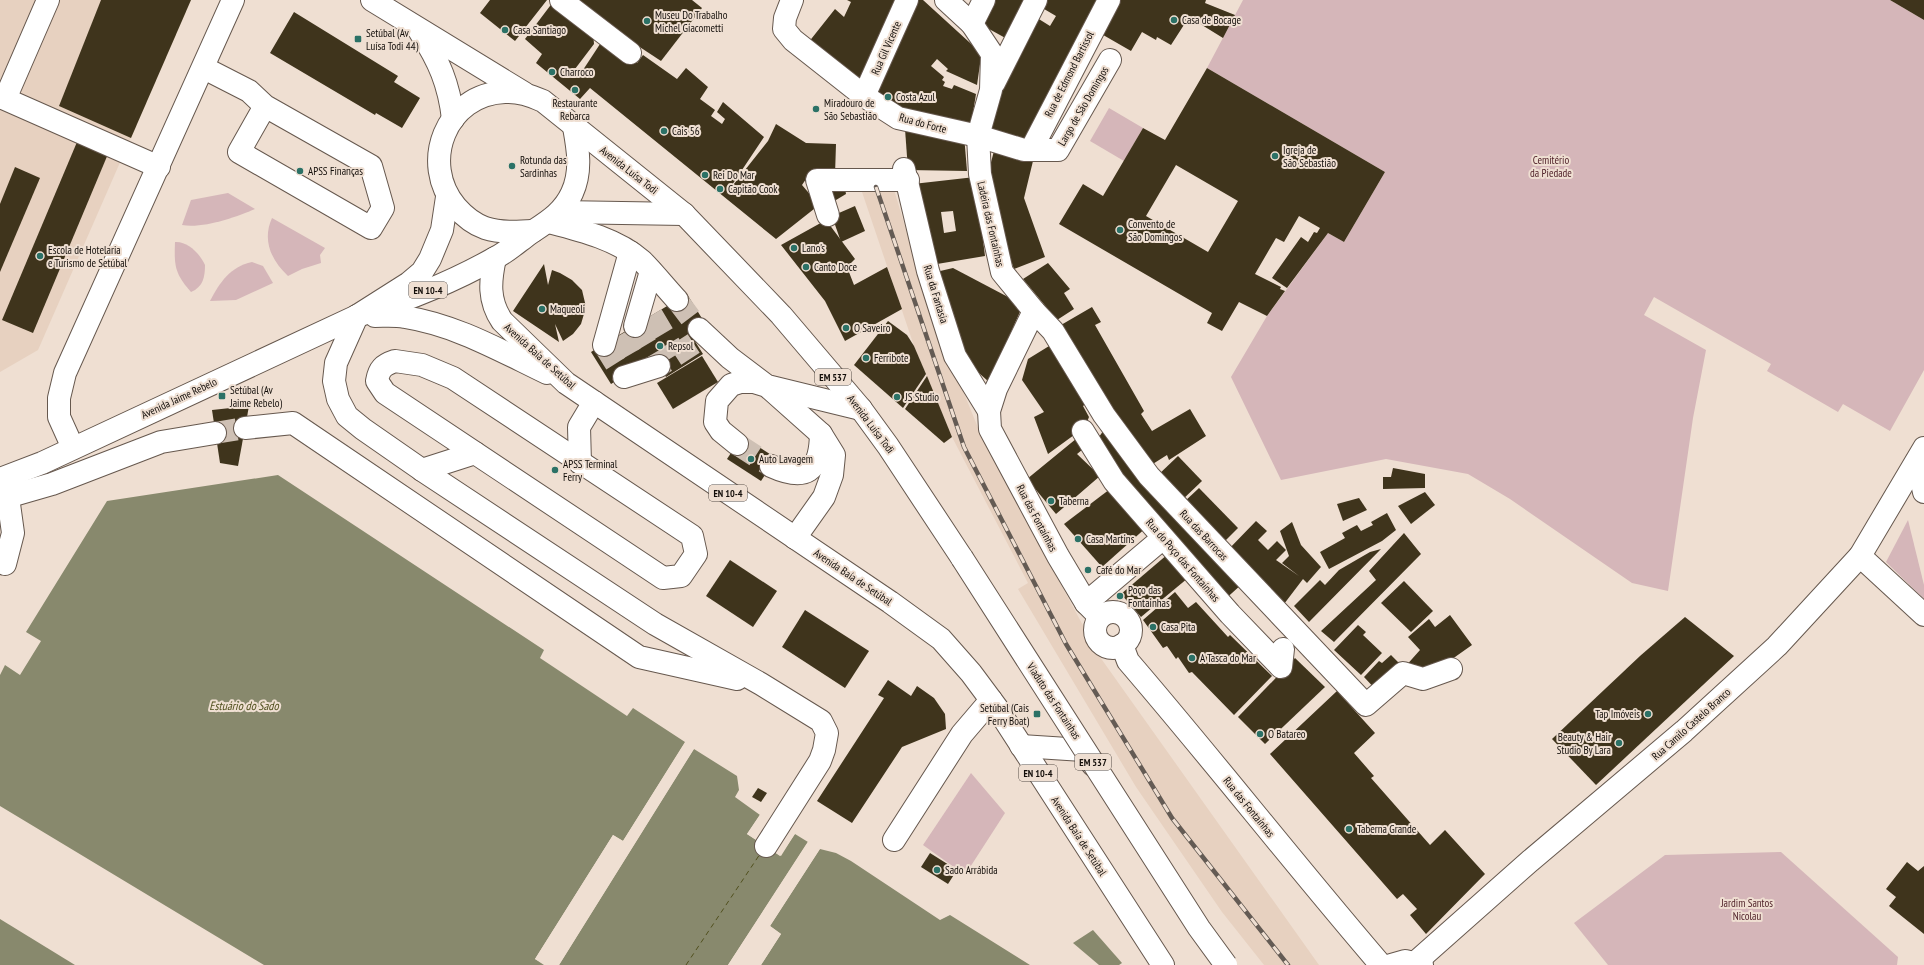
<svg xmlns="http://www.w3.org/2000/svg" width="1924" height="965" viewBox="0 0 1924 965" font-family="'PT Sans Narrow',sans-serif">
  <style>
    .built { fill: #e7d1c0 }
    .green { fill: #d5b6b9 }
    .water { fill: #88896d }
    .pier { fill: #efdfd2 }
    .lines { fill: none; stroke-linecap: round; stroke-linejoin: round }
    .ferry { stroke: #504f1d; stroke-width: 1; stroke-dasharray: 5 4; stroke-linecap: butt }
    .building { fill: #3f341c; fill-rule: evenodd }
    .minor-tunnel { stroke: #cec0b4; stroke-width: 22; stroke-dasharray: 22 11; stroke-linecap: butt }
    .minor-casing { stroke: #66584e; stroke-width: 24 }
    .major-casing { stroke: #66584e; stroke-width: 24 }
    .minor { stroke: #fff; stroke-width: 22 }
    .major { stroke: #fff; stroke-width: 22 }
    .rail-casing { stroke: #645b54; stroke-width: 4.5 }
    .rail { stroke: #efdfd2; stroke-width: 3; stroke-dasharray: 9; stroke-linecap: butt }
    .major-bridge-casing { stroke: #66584e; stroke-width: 24; stroke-linecap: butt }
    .major-bridge { stroke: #fff; stroke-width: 22 }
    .poi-dot { fill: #2b7166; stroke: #efdfd2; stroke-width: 1.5 }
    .labels { text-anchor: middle; stroke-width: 4; stroke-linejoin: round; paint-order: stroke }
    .shield { fill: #efdfd2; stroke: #554d46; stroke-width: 1 }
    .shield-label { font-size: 10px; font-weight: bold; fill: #130e0a }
    .poi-label { font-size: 11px; fill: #130e0a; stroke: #efdfd2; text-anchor: start }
    .street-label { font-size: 11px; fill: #130e0a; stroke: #efdfd2 }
    .park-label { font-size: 11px; fill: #4d1e26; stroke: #efdfd2 }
    .water-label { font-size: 12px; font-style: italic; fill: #504f1d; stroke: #efdfd2 }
  </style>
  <rect width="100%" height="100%" fill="#efdfd2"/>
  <g class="built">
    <path d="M0,0H191L38,350L0,372Z"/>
    <path d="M892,183L930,310L983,440L1100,657L1319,965H1264L1222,912L1136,787L1018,589L1028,583L952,437L914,346L862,192Z"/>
  </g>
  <g class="green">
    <path d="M1243,0H1890L1924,20V370L1890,431L1843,404L1838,412L1767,371L1771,364L1654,297L1644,315L1706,350L1693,418L1668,591L1632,583L1510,499L1468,474L1386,459L1281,480L1231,377L1267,316L1328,233L1344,242L1385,172L1207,68Z"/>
    <path d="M1109,108L1143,128L1124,161L1090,141Z"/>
    <path d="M228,193L255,209C237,217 202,229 182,225L191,200Z"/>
    <path d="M272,218L325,248L320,255L321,263L302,269L288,276C271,260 262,240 272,218Z"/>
    <path d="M175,242C188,241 200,254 205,265C205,277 203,287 191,292C175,274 174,266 175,242Z"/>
    <path d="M252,262L263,266L273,283L236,300L210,301C220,282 230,267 252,262Z"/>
    <path d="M1908,520L1924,585V599L1886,562Z"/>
    <path d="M971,773L1005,813L965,875L923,845Z"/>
    <path d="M1781,852L1898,957L1897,965H1608L1574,923L1665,855Z"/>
  </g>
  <g class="water">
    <path d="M278,475L544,650L540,658L627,716L633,708L685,742L623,841L613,835L535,959L544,965H264L0,806V675L5,665L20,675L41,641L26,632L107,501Z"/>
    <path d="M694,749L737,776L739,790L735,797L760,815L747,834L780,856L795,834L808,842L728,965H559Z"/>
    <path d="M820,849L836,853L851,861L940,920L950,915L1030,965H761L781,934L770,926Z"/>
    <path d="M0,919L75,965H0Z"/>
    <path d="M1093,930L1122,963L1119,965H1099L1073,943Z"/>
  </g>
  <g class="pier">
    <path d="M686,741V744L625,842L622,843L614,838L538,959L546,965L535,959L613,835L623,841Z"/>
    <path d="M695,747L559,965H557L693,748Z"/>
    <path d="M761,813V816L749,834L780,853L793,833L796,832L781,856L747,834Z"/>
    <path d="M809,840V843L730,965H728Z"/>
    <path d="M819,847H821L770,926L781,934L761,965H759L779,934L769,928V925Z"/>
  </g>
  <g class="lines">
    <path class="ferry" d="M686,965L760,854"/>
  </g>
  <g class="building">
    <path d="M101,0H191L131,138L59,106Z"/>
    <path d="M490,0H547L525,28L513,31L519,36L515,41L480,13Z"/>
    <path d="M576,0H692L702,8L661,61L620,34Z"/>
    <path d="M847,0H900L862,83L808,43L835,9L844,17L851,2Z"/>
    <path d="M916,0H923L980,52L981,57L977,85L946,71L948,69L937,59L931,66L944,77L942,80L945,82L943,86L952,89L954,85L976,94L970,131L921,119L871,90Z"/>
    <path d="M992,0H1029L1009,40L980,24Z"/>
    <path d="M1042,0H1102L1027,146L1006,138L984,125L1034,16L1050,26L1056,16L1039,6Z"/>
    <path d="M1117,0H1206L1205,3L1235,15L1223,38L1189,17L1171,45L1157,37L1156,40L1142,32L1131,51L1098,32Z"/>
    <path d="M1890,0H1924V20Z"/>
    <path d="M553,2L593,31L594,44L575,69L581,73L602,41L618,48L637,63L643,55L677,79L686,68L708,87L700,99L715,110L711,116L722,124L725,119L717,112L723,102L764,137L726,194L768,141L776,124L806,143L836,144L835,175L808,176L802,185L819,205L776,239L590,88L580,99L536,63L542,54L525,39Z"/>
    <path d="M294,12L398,76L394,82L420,98L402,128L376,113L375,115L270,53Z"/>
    <path d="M1207,68L1385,172L1344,242L1328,233L1287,288L1272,278L1301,237L1308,242L1314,232L1317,233L1320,228L1299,216L1284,242L1276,238L1255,274L1281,287L1280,289L1285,291L1267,316L1239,302L1222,331L1207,323L1212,313L1059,224L1083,184L1103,196L1143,128L1165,140ZM1176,165L1238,201L1208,252L1146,216Z"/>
    <path d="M905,129L964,135L967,171L908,170Z"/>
    <path d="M77,142L108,154L33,333L2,320Z"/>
    <path d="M994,151L1033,161L1024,198L1045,257L1014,269L998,225L993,203L990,166Z"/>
    <path d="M15,167L40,178L0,272V204Z"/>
    <path d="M975,177L985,256L931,265L913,184ZM953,211L956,231L944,233L941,212Z"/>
    <path d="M827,183H844L846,194L831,203Z"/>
    <path d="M855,206L865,231L841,242L832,216Z"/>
    <path d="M826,220L855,259L847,267L854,285L887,267L902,309L845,341L825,301L781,245Z"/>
    <path d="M1048,263L1070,289L1064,293L1074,309L1057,320L1023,279Z"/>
    <path d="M544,264L548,285L552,270L560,273L572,280L582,290L586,307L581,324L573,334L563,341L555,324L559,342L513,311Z"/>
    <path d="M953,268L1023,305L989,382L962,358L936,272Z"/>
    <path d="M687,294L706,325L691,335L703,354L666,377L654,358L611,384L591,352Z"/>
    <path d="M1092,307L1101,322L1095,325L1144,411L1141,414L1152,431L1190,409L1206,436L1169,460L1167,455L1148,467L1061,325Z"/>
    <path d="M888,321L907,335L914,346L926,374L903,408L854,365Z"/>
    <path d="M1054,343L1090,400L1083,406L1089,417L1085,427L1048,454L1034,417L1044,412L1022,380L1028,359Z"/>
    <path d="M702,356L718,382L673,409L657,383Z"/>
    <path d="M927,376L952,437L944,443L905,409Z"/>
    <path d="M249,406L238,466L220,463L212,410Z"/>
    <path d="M1106,427L1134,465L1210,557L1214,553L1242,584L1222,602L1094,444Z"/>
    <path d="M1082,434L1088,445L1077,454L1100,476L1056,514L1027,479Z"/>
    <path d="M742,436L776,458L761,481L727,459Z"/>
    <path d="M1178,456L1202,481L1180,502L1156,477Z"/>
    <path d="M1393,468L1425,474V488L1383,489V477H1391Z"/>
    <path d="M1114,486L1148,526L1102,567L1064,524Z"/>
    <path d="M1199,488L1238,528L1222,544L1183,503Z"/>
    <path d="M1425,492L1435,505L1411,524L1398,506Z"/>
    <path d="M1359,498L1367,510L1343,521L1337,504Z"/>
    <path d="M1387,513L1396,530L1382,541L1329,569L1320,552L1345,538L1342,533L1357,525L1361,531L1373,525L1371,522Z"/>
    <path d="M1256,521L1267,531L1258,540L1268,550L1277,541L1286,550L1276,560L1299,576L1282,563L1289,556L1280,531L1292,522L1301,545L1321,567L1307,583L1303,579L1281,608L1226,552Z"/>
    <path d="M1404,533L1421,554L1334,642L1321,631L1376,580L1369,571Z"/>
    <path d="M1381,549L1309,622L1294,606L1320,580L1325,585L1339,570L1370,552Z"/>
    <path d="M1168,554L1188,578L1141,617L1121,594Z"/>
    <path d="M730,560L777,591L753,627L706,596Z"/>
    <path d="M1404,581L1433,611L1411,632L1381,603Z"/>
    <path d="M1175,592L1188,608L1196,602L1228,637L1230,635L1272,676L1234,715L1192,672L1189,673L1178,657L1176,659L1167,646L1163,648L1143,620Z"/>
    <path d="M805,610L869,651L845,688L782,647Z"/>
    <path d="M1450,615L1472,645L1438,669L1378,692L1364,677L1379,661L1382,663L1391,655L1404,668L1420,650L1408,637L1429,619L1435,627Z"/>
    <path d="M1685,617L1734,656L1596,785L1552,739L1640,656Z"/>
    <path d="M1358,625L1366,632L1363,635L1382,653L1361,675L1334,650Z"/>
    <path d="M1295,658L1325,687L1265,744L1238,717Z"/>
    <path d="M888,680L911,696L917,686L934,698L945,714L946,729L902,747L852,823L817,801L884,698L878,695Z"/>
    <path d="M1337,691L1375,733L1354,753L1374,776L1371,778L1430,845L1445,830L1485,874L1426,934L1410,915L1417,909L1403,894L1397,899L1270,754Z"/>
    <path d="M758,788L767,793L761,802L752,797Z"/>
    <path d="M930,853L957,870L948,884L921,867Z"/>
    <path d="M1907,862L1918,871L1924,866V934L1889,906L1896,897L1886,889Z"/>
  </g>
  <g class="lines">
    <g class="minor-tunnel">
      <path d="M677,300L699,329"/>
      <path d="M652,315L676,355"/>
      <path d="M635,326L659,366L696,342"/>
      <path d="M620,335L641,371"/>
      <path d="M604,345L624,377"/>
      <path d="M215,433L245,428"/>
      <path d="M737,444L771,466"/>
    </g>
    <defs>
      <g id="minor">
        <path d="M48,0L5,99L159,167"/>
        <path d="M561,0L630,53"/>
        <path d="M792,0L785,18L784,29L793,40L864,96L898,118L978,136L1024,150H1058L1110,60"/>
        <path d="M946,0L972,24L992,54L991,90L978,136L980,174L1002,272L1034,311L996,389L989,411L990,429L1058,556L1086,603L1100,617"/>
        <path d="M972,24L984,0"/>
        <path d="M204,68L249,91L265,106L371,166L383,208L371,228L239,152L265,106"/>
        <path d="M994,83L1036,0"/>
        <path d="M864,96L907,0"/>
        <path d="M1031,150L1109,0"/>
        <path d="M904,169L928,271L955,356L989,411"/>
        <path d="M828,215L817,180H908"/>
        <path d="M549,222C580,230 617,239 642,261C654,273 665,287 677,300"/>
        <path d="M1034,311L1053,331L1104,415L1149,476L1366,705L1403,673L1423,679L1451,669"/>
        <path d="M357,316L336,363L334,381L338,399L347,416L363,429L422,470L655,624L761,684L821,721L827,733L824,750L820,761L766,846"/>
        <path d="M635,326L651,271"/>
        <path d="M699,329L730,358L767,386L861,409"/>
        <path d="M604,345L630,252"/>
        <path d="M395,361L422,365L453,378L692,536L696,554L681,576L663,578L385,393L377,381C379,369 383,365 395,361Z"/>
        <path d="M624,377L659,366"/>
        <path d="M245,428L293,423L639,657L737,679"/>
        <path d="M1083,431L1114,481L1230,614L1281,667L1283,649"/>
        <path d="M737,444L721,431L715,422L717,401L731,385L740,382H754L767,386L821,434L834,455L832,475L824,497L795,538"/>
        <path d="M73,448L59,417V398L65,373L233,0"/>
        <path d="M1917,461L1924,492"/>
        <path d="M580,463L579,427L594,402"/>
        <path d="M771,466C806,482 820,472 821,434"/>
        <path d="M422,470L475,453"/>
        <path d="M0,479L42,463L357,316L409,283L422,272L430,259L442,230L447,197"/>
        <path d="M0,499L52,484L161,442L215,433"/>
        <path d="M1860,556L1924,615"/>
        <path d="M5,564L13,533L8,497"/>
        <path d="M1086,603L1163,538"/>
        <circle cx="1113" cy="630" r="18"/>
        <path d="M1122,645L1128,661C1214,761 1295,865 1381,965"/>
        <path d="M1021,746L1083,750L1093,765"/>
        <path d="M894,840L962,734L991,700"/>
        <path d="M1416,962L1530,861L1684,731L1777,646L1860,556L1924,448"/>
        <path d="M1391,965L1405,961L1422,965"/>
      </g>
      <g id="major">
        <path d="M372,0L524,93"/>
        <path d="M420,32C439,61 449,84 453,119"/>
        <path d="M560,212L684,214"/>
        <path d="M533,231C517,232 501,233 485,228C474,224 463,215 456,207C419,163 446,94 505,92C519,91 531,96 543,101L684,214L781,315L861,409L888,446L962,558"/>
        <path d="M495,258C490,281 488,300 502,321L566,383L890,602L941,639L971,673L997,708L1163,965"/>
        <path d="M357,316C405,301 451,283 495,258C507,252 518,242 529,234C547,222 563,213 572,193C582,171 578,149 574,127"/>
        <path d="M375,316C385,316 395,315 405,317C456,325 501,351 547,373"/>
      </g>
    </defs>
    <use href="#minor" class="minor-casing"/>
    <use href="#major" class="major-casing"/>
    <use href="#minor" class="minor"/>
    <use href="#major" class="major"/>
    <defs>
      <path id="rail" d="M876,187L964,447L1066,644L1172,818L1288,965"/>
    </defs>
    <use href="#rail" class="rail-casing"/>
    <use href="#rail" class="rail"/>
    <defs>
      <path id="major-bridge" d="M962,558L1199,928L1226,965"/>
    </defs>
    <use href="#major-bridge" class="major-bridge-casing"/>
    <use href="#major-bridge" class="major-bridge"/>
  </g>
  <g class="poi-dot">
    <circle cx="1174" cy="20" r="4"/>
    <circle cx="647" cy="21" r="4"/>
    <circle cx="505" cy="30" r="4"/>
    <rect x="354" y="35" width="8" height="8" rx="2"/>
    <circle cx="552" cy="72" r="4"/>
    <circle cx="575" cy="90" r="4"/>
    <circle cx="888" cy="97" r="4"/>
    <circle cx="816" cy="109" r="4"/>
    <circle cx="664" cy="131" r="4"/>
    <circle cx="1275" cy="156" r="4"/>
    <circle cx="512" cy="166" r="4"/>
    <circle cx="300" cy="171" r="4"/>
    <circle cx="705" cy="175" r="4"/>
    <circle cx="720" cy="189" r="4"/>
    <circle cx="1120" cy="230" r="4"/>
    <circle cx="794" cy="248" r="4"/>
    <circle cx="40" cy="256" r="4"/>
    <circle cx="806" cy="267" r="4"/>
    <circle cx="542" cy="309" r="4"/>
    <circle cx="846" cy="328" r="4"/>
    <circle cx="660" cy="346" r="4"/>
    <circle cx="866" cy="358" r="4"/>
    <rect x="218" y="392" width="8" height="8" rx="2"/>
    <circle cx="897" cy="397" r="4"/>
    <circle cx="751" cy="459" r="4"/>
    <circle cx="555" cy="470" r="4"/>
    <circle cx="1051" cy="501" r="4"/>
    <circle cx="1078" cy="539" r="4"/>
    <circle cx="1088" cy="570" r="4"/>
    <circle cx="1120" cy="596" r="4"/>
    <circle cx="1153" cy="627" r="4"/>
    <circle cx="1192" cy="658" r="4"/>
    <rect x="1033" y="710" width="8" height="8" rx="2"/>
    <circle cx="1648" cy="714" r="4"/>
    <circle cx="1260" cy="734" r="4"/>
    <circle cx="1619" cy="743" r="4"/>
    <circle cx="1349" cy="829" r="4"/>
    <circle cx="937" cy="870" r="4"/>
  </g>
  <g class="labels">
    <g class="shield">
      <rect x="409" y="282" width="38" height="16" rx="3"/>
      <rect x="815" y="369" width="36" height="16" rx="3"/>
      <rect x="709" y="485" width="38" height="16" rx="3"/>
      <rect x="1075" y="754" width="36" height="16" rx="3"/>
      <rect x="1019" y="765" width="38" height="16" rx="3"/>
    </g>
    <g class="shield-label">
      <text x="428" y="294">EN 10-4</text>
      <text x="833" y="381">EM 537</text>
      <text x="728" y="497">EN 10-4</text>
      <text x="1093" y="766">EM 537</text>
      <text x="1038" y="777">EN 10-4</text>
    </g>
    <g class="poi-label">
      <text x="655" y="19">Museu Do Trabalho<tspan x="655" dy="13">Michel Giacometti</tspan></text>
      <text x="1182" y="24">Casa de Bocage</text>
      <text x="513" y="34">Casa Santiago</text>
      <text x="366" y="37">Setúbal (Av<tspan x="366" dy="13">Luísa Todi 44)</tspan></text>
      <text x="560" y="76">Charroco</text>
      <text x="896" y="101">Costa Azul</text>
      <text x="575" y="107" text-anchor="middle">Restaurante<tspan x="575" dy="13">Rebarca</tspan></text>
      <text x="824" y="107">Miradouro de<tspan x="824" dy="13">São Sebastião</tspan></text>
      <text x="672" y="135">Cais 56</text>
      <text x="1283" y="154">Igreja de<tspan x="1283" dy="13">São Sebastião</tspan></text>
      <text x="520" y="164">Rotunda das<tspan x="520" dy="13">Sardinhas</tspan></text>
      <text x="308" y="175">APSS Finanças</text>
      <text x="713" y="179">Rei Do Mar</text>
      <text x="728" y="193">Capitão Cook</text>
      <text x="1128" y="228">Convento de<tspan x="1128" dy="13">São Domingos</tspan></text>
      <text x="802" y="252">Lano's</text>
      <text x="48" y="254">Escola de Hotelaria<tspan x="48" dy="13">e Turismo de Setúbal</tspan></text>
      <text x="814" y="271">Canto Doce</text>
      <text x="550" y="313">Maqueoli</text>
      <text x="854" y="332">O Saveiro</text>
      <text x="668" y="350">Repsol</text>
      <text x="874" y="362">Ferribote</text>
      <text x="230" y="394">Setúbal (Av<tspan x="230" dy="13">Jaime Rebelo)</tspan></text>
      <text x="905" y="401">JS Studio</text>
      <text x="759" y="463">Auto Lavagem</text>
      <text x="563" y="468">APSS Terminal<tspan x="563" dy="13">Ferry</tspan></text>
      <text x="1059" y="505">Taberna</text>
      <text x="1086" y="543">Casa Martins</text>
      <text x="1096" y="574">Café do Mar</text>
      <text x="1128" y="594">Poço das<tspan x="1128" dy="13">Fontainhas</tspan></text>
      <text x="1161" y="631">Casa Pita</text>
      <text x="1200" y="662">A Tasca do Mar</text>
      <text x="1029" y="712" text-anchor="end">Setúbal (Cais<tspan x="1029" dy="13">Ferry Boat)</tspan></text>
      <text x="1640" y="718" text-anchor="end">Tap Imóveis</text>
      <text x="1268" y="738">O Batareo</text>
      <text x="1611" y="741" text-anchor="end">Beauty &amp; Hair<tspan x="1611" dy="13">Studio By Lara</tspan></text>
      <text x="1357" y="833">Taberna Grande</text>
      <text x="945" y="874">Sado Arrábida</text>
    </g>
    <g class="street-label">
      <text transform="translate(886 48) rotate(-66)" y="4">Rua Gil Vicente</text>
      <text transform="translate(1069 74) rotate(-63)" y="4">Rua de Edmond Bartissol</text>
      <text transform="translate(1083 106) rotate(-60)" y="4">Largo de São Domingos</text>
      <text transform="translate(923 123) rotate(15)" y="4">Rua do Forte</text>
      <text transform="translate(629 170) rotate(38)" y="4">Avenida Luísa Todi</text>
      <text transform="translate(991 224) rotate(77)" y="4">Ladeira das Fontaínhas</text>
      <text transform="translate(936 294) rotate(73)" y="4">Rua da Fantasia</text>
      <text transform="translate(540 356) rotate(42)" y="4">Avenida Baía de Setúbal</text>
      <text transform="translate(179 398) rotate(-25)" y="4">Avenida Jaime Rebelo</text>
      <text transform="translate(871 424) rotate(53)" y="4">Avenida Luísa Todi</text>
      <text transform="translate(1037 518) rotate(62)" y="4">Rua das Fontaínhas</text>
      <text transform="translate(1204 535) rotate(47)" y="4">Rua das Barrocas</text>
      <text transform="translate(1183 560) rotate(49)" y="4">Rua do Poço das Fontaínhas</text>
      <text transform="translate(853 577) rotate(34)" y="4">Avenida Baía de Setúbal</text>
      <text transform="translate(1054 701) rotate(57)" y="4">Viaduto das Fontainhas</text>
      <text transform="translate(1691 724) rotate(-42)" y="4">Rua Camilo Castelo Branco</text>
      <text transform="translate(1249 807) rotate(51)" y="4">Rua das Fontaínhas</text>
      <text transform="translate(1079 836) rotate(57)" y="4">Avenida Baía de Setúbal</text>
    </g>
    <g class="park-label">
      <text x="1551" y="164">Cemitério<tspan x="1551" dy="13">da Piedade</tspan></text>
      <text x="1747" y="907">Jardim Santos<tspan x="1747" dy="13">Nicolau</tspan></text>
    </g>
    <g class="water-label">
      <text x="244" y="710">Estuário do Sado</text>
    </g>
  </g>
</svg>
